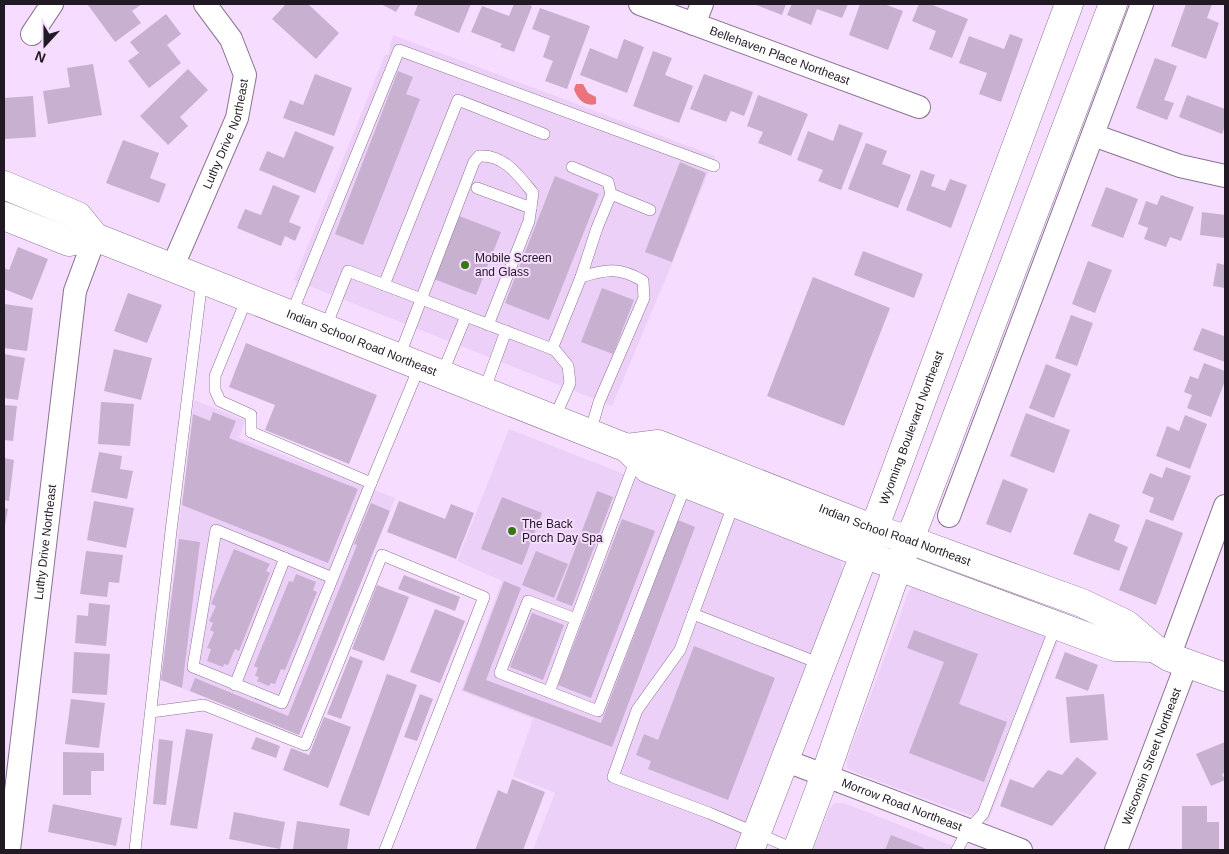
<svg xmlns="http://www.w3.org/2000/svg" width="1229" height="854" viewBox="0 0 1229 854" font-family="Helvetica,sans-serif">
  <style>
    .built { fill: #edd0f8 }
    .water { fill: #eb737c }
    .building { fill: #c7b0d0 }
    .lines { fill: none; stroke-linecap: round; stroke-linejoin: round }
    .service-casing { stroke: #8a7492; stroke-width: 12 }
    .minor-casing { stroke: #8a7492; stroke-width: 24 }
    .tertiary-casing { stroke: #8a7492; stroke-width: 29 }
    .secondary-casing { stroke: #8a7492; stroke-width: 29 }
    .service { stroke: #fff; stroke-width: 11 }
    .minor { stroke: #fff; stroke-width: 22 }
    .tertiary { stroke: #fff; stroke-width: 28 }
    .secondary { stroke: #fff; stroke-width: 28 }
    .poi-dot { fill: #377713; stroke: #f6ddff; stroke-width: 2 }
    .labels { text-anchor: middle; stroke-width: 4; stroke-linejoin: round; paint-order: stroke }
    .street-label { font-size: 12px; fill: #211924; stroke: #f6ddff }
    .poi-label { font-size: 12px; fill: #211924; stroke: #f6ddff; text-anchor: start }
  </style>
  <rect width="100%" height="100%" fill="#f6ddff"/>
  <g class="built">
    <path d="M393,35L715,156L671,266L612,406L294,280L385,55L389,54L390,45Z"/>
    <path d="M194,400L245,420L239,438L395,498L299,735L161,680Z"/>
    <path d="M509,429L838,558L842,564V571L736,850H533L555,793L513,776L533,719L461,691L502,581L457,561Z"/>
    <path d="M913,587L1059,640L988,822L854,772L847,768V759L909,591Z"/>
    <path d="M835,803H844L963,850H813L829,809Z"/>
  </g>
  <path class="water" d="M576,84H583L588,93L596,97V104C585,107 577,99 574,89Z"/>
  <g class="building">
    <path d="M89,4H142L132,11L141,23L115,42L88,5Z"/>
    <path d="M286,4H308L339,33L316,59L272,19Z"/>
    <path d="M381,4H401L396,12Z"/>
    <path d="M418,4H471L459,33L414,15Z"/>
    <path d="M514,4H526L532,6L514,52L500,47L502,44L471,32L482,6L509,16Z"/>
    <path d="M754,4H786L782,15Z"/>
    <path d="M792,4H848L842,18L817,9L811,25L787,15Z"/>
    <path d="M860,4H884L903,11L888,50L849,35Z"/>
    <path d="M919,4H930L968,19L952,58L929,49L936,31L912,21Z"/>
    <path d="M1186,4H1212L1207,18L1219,23L1206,59L1171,46Z"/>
    <path d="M540,8L590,26L567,89L545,81L553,61L543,57L550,36L532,29Z"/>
    <path d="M166,14L181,34L167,45L181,63L149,88L128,61L139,53L130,42Z"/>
    <path d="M1010,34L1023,39L1001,102L979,94L987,73L959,63L969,36L1004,49Z"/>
    <path d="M624,39L644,47L627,93L580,75L590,48L617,59Z"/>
    <path d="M653,51L672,58L665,75L693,86L679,123L633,106Z"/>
    <path d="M1155,58L1177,66L1164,100L1174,103L1167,120L1136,108Z"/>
    <path d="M93,64L102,115L48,124L43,91L70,87L67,68Z"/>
    <path d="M188,69L208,90L180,117L188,126L168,145L140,116Z"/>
    <path d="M398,71L413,77L406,94L420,99L363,245L335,234Z"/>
    <path d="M315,74L352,88L334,136L283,118L290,100L303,105Z"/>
    <path d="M704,74L753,92L744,116L731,111L726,122L690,109Z"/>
    <path d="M758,95L808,114L791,156L758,143L763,132L747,126Z"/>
    <path d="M1187,95L1225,109V126L1222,134L1179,117Z"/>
    <path d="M33,96L36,137L4,139V98Z"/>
    <path d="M839,124L863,133L841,190L818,181L823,170L797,160L808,131L833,141Z"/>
    <path d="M295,131L334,147L315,193L259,170L267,151L284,158Z"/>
    <path d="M123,140L159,153L150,178L166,184L159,203L106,183Z"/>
    <path d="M866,143L887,151L882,164L911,175L898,208L848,189Z"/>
    <path d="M680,162L706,173L672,262L645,252Z"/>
    <path d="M921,170L935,175L931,186L945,191L950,179L967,185L951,228L906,210Z"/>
    <path d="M555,176L599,194L549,320L505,303Z"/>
    <path d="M273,185L300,196L289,222L301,227L295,241L285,236L281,246L237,228L245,209L261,215Z"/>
    <path d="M1106,187L1138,199L1123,238L1091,226Z"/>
    <path d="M1161,195L1194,207L1181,241L1170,237L1166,247L1144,239L1148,228L1138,224L1146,201L1157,205Z"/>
    <path d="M1202,212L1225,215V238L1200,235Z"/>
    <path d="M459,216L501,232L476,295L434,279Z"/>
    <path d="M18,247L48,259L32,300L4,289V268L9,270Z"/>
    <path d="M863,251L923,274L914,298L854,275Z"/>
    <path d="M1088,261L1112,270L1095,313L1072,304Z"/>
    <path d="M1217,263L1225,265V288L1213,286Z"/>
    <path d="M813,277L890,308L844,426L767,396Z"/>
    <path d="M602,288L634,300L613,354L581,342Z"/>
    <path d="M128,293L162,305L147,343L114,331Z"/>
    <path d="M4,304L33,308L27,351L4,348Z"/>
    <path d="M1071,315L1093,323L1077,366L1055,358Z"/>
    <path d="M1202,328L1224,336L1225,333V362L1193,350Z"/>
    <path d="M246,343L377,395L349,464L265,430L275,405L229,387Z"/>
    <path d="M114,349L152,358L141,400L104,391Z"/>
    <path d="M4,354L25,358L18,400L4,398Z"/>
    <path d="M1204,363L1225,371V381L1211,417L1187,408L1192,395L1184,392L1190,376L1198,379Z"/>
    <path d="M1046,364L1071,374L1054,418L1029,408Z"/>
    <path d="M101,402L134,404L130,446L98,444Z"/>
    <path d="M4,405L17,406L13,441L4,440Z"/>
    <path d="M213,412L236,421L229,438L358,489L328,563L182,505L193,414L210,421Z"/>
    <path d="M1026,413L1070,430L1054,473L1010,456Z"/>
    <path d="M1185,415L1207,424L1190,469L1156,456L1167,426L1179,431Z"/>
    <path d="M99,452L122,456L120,469L133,471L127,499L91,492Z"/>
    <path d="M4,458L14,460L9,501L4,500Z"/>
    <path d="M1166,467L1191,476L1173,521L1149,512L1154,498L1142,493L1150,473L1162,478Z"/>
    <path d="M1003,479L1028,489L1011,533L986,524Z"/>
    <path d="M597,491L613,497L572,606L556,600Z"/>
    <path d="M502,497L542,513L522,565L481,549Z"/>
    <path d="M94,501L134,508L126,548L87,540Z"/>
    <path d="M399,501L445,519L451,504L474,513L456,559L387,532Z"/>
    <path d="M371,503L390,511L299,735L190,691L195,678L288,716L357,545L354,544Z"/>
    <path d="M4,508L8,509L5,525H4Z"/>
    <path d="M1089,513L1120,525L1114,541L1128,547L1119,571L1073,554Z"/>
    <path d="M622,519L655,531L591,698L558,685Z"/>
    <path d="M1146,519L1183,533L1156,605L1119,590Z"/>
    <path d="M678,520L695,527L612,747L463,690L504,581L521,588L486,680L601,723Z"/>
    <path d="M179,539L200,542L182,688L161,680Z"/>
    <path d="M234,549L270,564L266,571L270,573L239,651L235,649L228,665L224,664L223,667L207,661L211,649L207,648L214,632L210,630L213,623L209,621L216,606L211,604Z"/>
    <path d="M86,551L123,555L119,583L109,582L107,597L80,594Z"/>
    <path d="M536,551L568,564L554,598L522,585Z"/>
    <path d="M296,574L316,582L313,590L317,592L285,670L281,669L275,684L271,683L269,686L257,681L259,677L255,676L258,668L254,666L289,581L293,582Z"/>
    <path d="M404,575L460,597L455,611L398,589Z"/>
    <path d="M377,585L409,597L384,661L352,649Z"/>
    <path d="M89,603L110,605L106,646L75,643L77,615L88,616Z"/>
    <path d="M435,609L465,621L440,683L410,672Z"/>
    <path d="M532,613L564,625L543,680L510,667Z"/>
    <path d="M914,630L978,654L959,704L1007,722L984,782L909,753L944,662L907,648Z"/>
    <path d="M694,646L775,678L728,800L648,769L651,761L636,755L644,734L658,740Z"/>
    <path d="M74,652L110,654L107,695L72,693Z"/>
    <path d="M1065,652L1098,665L1088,691L1055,678Z"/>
    <path d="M350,656L363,661L341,719L327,714Z"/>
    <path d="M387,674L417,685L369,816L339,805Z"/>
    <path d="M420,694L433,699L417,741L404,737Z"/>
    <path d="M1104,694L1108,740L1070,743L1066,697Z"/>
    <path d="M71,699L105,703L99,748L65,744Z"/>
    <path d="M324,717L351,727L328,788L283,770L291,748L309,755Z"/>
    <path d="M186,729L213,734L197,829L170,825Z"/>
    <path d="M256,737L280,746L276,758L251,749Z"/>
    <path d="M159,739L173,741L166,805L153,804Z"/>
    <path d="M1225,742V773L1222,774L1225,780L1211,786L1196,754Z"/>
    <path d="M63,752L104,753V771H91V795H63Z"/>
    <path d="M1077,757L1097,773L1052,826L1000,806L1010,779L1033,788L1048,770L1062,775Z"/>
    <path d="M512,779L545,792L523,850H475L498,790L507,794Z"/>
    <path d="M53,804L122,818L116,846L48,832Z"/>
    <path d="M1182,806H1207V822H1219V850H1182Z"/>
    <path d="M234,812L285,822L280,849L229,839Z"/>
    <path d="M297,821L350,829L347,850L293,849Z"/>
    <path d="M891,835L924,848L923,850H885Z"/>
  </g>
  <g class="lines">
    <defs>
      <g id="service">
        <path d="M477,188L531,208"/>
        <path d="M611,194L650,210"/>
        <path d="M581,277C606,269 620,267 643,281L644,298L599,402L590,433"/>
        <path d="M384,285L458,100L544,134"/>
        <path d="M247,298L215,376V390L220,401L251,415V432L371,483L420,365"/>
        <path d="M291,315L399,50L714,166"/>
        <path d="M325,329L348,271L555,350L568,366L570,383L554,419"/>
        <path d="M552,349L581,277L597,228L611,194L608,182L572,167"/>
        <path d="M399,357L474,162L479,156C504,154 519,176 533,193L529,221L488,325"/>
        <path d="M442,374L466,316"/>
        <path d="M484,391L506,331"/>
        <path d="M636,459L576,619L528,601L500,673L598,711L686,484"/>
        <path d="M734,503L680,650L637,710L613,777L709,813L796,850"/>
        <path d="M333,578L216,530L193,667L282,703L371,483"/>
        <path d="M693,614L821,664"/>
        <path d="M235,685L285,558"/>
        <path d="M549,692L576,619"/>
        <path d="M151,712L204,705L305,745L382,555L484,597L385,850"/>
        <path d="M135,850L171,531L202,280"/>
        <path d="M957,850L968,830L983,814L1056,625"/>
      </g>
      <g id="minor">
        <path id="s1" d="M640,4L919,107"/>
        <path d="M694,24L702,4"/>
        <path d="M32,34L52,4"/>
        <path d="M1093,135L1180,166L1225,176"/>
        <path id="s2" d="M172,268L237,118L245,75L231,39L205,4"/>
        <path d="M949,516L1142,4"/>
        <path d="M1169,657L1225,506"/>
        <path id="s3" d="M784,760L1021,850"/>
        <path id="s4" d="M9,850L75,291L95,237"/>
        <path id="s5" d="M1116,850L1187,663"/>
      </g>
      <g id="tertiary">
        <path id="s6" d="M4,185L78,216L95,237L627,448L648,469L864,554L1115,647L1154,648"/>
        <path d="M4,216L69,242L95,237"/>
        <path id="s7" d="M627,448L658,444L874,529L910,540L1082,603L1126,624L1154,648L1169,657L1225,677"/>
      </g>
      <g id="secondary">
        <path id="s8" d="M750,850L874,529L1069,4"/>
        <path d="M797,850L825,775L898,566L917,521L1113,4"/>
      </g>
    </defs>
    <use href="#service" class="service-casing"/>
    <use href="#minor" class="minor-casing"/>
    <use href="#tertiary" class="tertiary-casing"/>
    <use href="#secondary" class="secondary-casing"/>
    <use href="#service" class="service"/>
    <use href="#minor" class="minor"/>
    <use href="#tertiary" class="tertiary"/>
    <use href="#secondary" class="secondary"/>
  </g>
  <g class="poi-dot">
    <circle cx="465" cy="265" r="5"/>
    <circle cx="512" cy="531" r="5"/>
  </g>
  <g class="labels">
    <g class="street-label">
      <text dy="4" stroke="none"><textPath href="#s1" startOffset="149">Bellehaven Place Northeast</textPath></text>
      <text dy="4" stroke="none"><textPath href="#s2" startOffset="145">Luthy Drive Northeast</textPath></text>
      <text dy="4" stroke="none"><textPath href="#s6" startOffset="394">Indian School Road Northeast</textPath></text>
      <text dy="4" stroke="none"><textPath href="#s8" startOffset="452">Wyoming Boulevard Northeast</textPath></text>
      <text dy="4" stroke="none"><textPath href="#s7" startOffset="285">Indian School Road Northeast</textPath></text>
      <text dy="4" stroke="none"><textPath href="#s4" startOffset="310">Luthy Drive Northeast</textPath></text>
      <text dy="4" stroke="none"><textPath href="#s5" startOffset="100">Wisconsin Street Northeast</textPath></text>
      <text dy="4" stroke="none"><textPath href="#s3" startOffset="126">Morrow Road Northeast</textPath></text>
    </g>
    <g class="poi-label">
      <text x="475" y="262">Mobile Screen<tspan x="475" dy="14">and Glass</tspan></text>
      <text x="522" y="528">The Back<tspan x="522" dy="14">Porch Day Spa</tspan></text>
    </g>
  </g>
  <rect width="1229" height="854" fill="none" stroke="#211924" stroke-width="10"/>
  <g transform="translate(45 45) rotate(201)" stroke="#f6ddff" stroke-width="4" paint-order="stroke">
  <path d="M0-4L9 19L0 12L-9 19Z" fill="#211924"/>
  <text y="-8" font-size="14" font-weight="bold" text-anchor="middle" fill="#211924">N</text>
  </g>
</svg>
